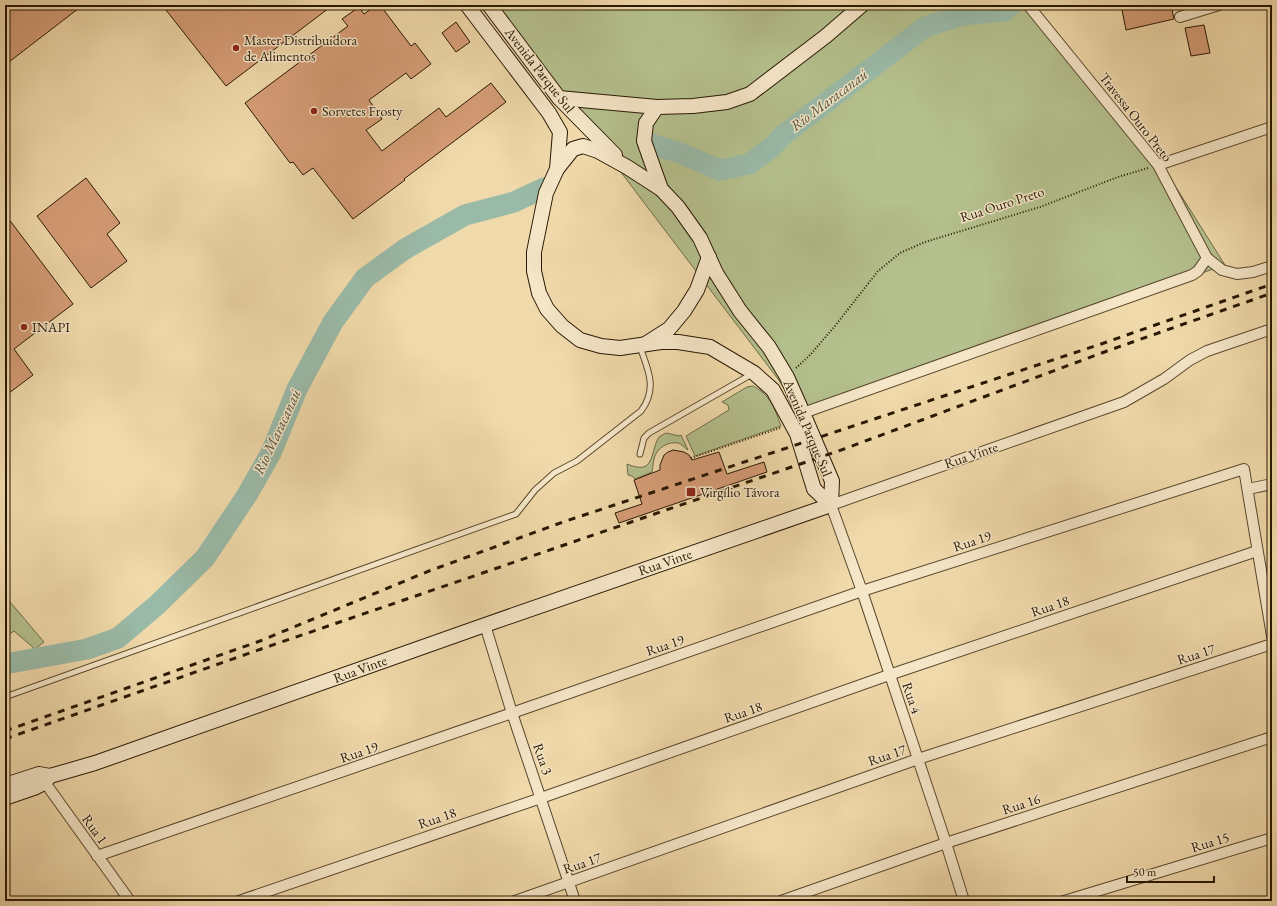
<svg xmlns="http://www.w3.org/2000/svg" width="1277" height="906" viewBox="0 0 1277 906" font-family="'EB Garamond',serif">
  <style>
    .green { fill: #b4c08d; stroke: #6e6c48 }
    .lines { fill: none; stroke-linecap: round; stroke-linejoin: round }
    .river { stroke: #9abaa8; stroke-width: 21 }
    .building { fill: #d69d77; stroke: #281803 }
    .lane-casing { stroke: #5a482d; stroke-width: 7 }
    .street-casing { stroke: #5a482d; stroke-width: 12 }
    .secondary-casing { stroke: #281803; stroke-width: 16 }
    .path { stroke: #281803; stroke-width: 2; stroke-dasharray: 1 2; stroke-linecap: butt }
    .lane { stroke: #f5e6c8; stroke-width: 5 }
    .street { stroke: #f5e6c8; stroke-width: 10 }
    .secondary { stroke: #f5e6c8; stroke-width: 14 }
    .rail { stroke: #281803; stroke-width: 3; stroke-dasharray: 7 7; stroke-linecap: butt }
    .poi-dot { fill: #8f2418; stroke: #f5e6c8; stroke-width: 1.5 }
    .labels { text-anchor: middle; stroke-width: 3; stroke-linejoin: round; paint-order: stroke }
    .poi-label { font-size: 14px; fill: #281803; stroke: #f5e6c8; text-anchor: start }
    .street-label { font-size: 14px; fill: #281803; stroke: #f5e6c8 }
    .water-label { font-size: 15px; font-style: italic; fill: #50513d; stroke: #f5e6c8 }
  </style>
  <rect width="100%" height="100%" fill="#f0d9aa"/>
  <filter id="stains"><feTurbulence type="fractalNoise" baseFrequency=".005" numOctaves="4"/><feColorMatrix values="0 0 0 0 .2 0 0 0 0 .09 0 0 0 0 .02 0 0 0 .5 -.17"/></filter>
  <radialGradient id="worn" r=".72"><stop offset=".6" stop-color="#630" stop-opacity="0"/><stop offset="1" stop-color="#630" stop-opacity=".3"/></radialGradient>
  <g class="green">
    <path d="M494,5H1035L1160,162L1225,265L799,412L778,379Z"/>
    <path d="M753,386C771,396 774,407 781,426L695,456L686,436L729,410L728,405L722,402L747,387Z"/>
    <path d="M666,433L679,436L681,435L688,450C685,448 682,444 678,443C667,441 656,449 654,459C653,463 653,467 652,472L635,479L632,476L628,475L627,464C656,476 649,453 659,437Z"/>
    <path d="M5,596L44,642L35,649L14,631L5,637Z"/>
  </g>
  <g class="lines">
    <g class="river">
      <path d="M648,143L680,153L720,170L749,164L772,147L782,136L925,27L963,15L1005,11L1011,5"/>
      <path d="M5,664L87,649L118,638L158,604L205,558L247,495L271,453L297,389L333,322L365,278L405,249L465,215L514,202L544,188"/>
    </g>
  </g>
  <g class="building">
    <path d="M5,5H83L5,65Z"/>
    <path d="M162,5H333L226,86Z"/>
    <path d="M377,5H380L411,46L415,43L431,64L411,79L406,73L369,100L382,119L366,130L382,151L439,108L446,117L491,83L506,102L404,179L405,180L353,219L313,168L303,175L293,162L290,163L245,103L348,26L342,19L359,7L364,14Z"/>
    <path d="M1121,5H1171L1174,19L1126,30Z"/>
    <path d="M456,22L470,42L456,52L442,33Z"/>
    <path d="M1204,25L1210,53L1191,56L1185,28Z"/>
    <path d="M86,178L120,223L107,234L127,261L91,288L37,216Z"/>
    <path d="M5,214L73,304L14,349L33,375L5,396Z"/>
    <path d="M673,450L684,452L689,455L692,460L719,452L727,474L764,462L767,472L619,523L615,513L642,504L634,480L660,470V465L664,455L668,452Z"/>
  </g>
  <g class="lines">
    <defs>
      <g id="lane">
        <path d="M640,454L644,438L649,433L752,374"/>
        <path d="M5,697L516,514L535,490L554,473L577,461L641,411C658,388 648,370 640,347"/>
      </g>
      <g id="street">
        <path d="M1028,5L1158,165L1207,258L1222,270L1237,274L1253,272L1272,266"/>
        <path d="M1180,17L1219,5"/>
        <path d="M1158,165L1272,127"/>
        <path d="M803,413L1192,275L1198,271L1207,258"/>
        <path d="M1248,489L1272,484"/>
        <path d="M485,625L512,713L575,901"/>
        <path d="M41,777L130,901"/>
        <path d="M97,856L512,713L862,591L1244,469L1272,636"/>
        <path d="M239,901L541,798L889,675L1257,551"/>
        <path d="M515,901L918,759L1272,644"/>
        <path d="M781,901L946,843L1272,737"/>
        <path d="M964,901L946,843L862,591L831,505L1124,402L1164,379L1190,360L1207,351L1272,329"/>
        <path d="M1064,901L1272,838"/>
      </g>
      <g id="secondary">
        <path d="M467,5L549,113L560,132L557,169L546,193L534,252V271L539,293L547,309L562,326L580,340L601,346L620,348L661,342H678L710,347L754,373L773,390L797,434L814,489L831,505"/>
        <path d="M489,5L559,98L615,155"/>
        <path d="M559,98L657,107"/>
        <path d="M557,169L573,149L583,146L598,151L627,167L661,189L678,207L700,238L716,273L740,311L769,347L787,377L803,413L832,481L831,505"/>
        <path d="M661,189L644,141L646,123L657,107L693,106L727,102L750,94L826,36L862,5"/>
        <path d="M647,343L669,329L684,311L697,290L709,257"/>
        <path d="M5,785L39,774L50,776"/>
        <path d="M5,798L34,788L44,783L50,776L95,763L485,625L831,505"/>
      </g>
    </defs>
    <use href="#lane" class="lane-casing"/>
    <use href="#street" class="street-casing"/>
    <use href="#secondary" class="secondary-casing"/>
    <g class="path">
      <path d="M796,368L810,355L835,326L878,271L900,253L925,242L1040,207L1118,177L1148,168"/>
      <path d="M691,458L780,428"/>
    </g>
    <use href="#lane" class="lane"/>
    <use href="#street" class="street"/>
    <use href="#secondary" class="secondary"/>
    <g class="rail">
      <path d="M5,731L260,641L429,571L563,522L1104,343L1272,284"/>
      <path d="M5,739L264,648L844,449L1107,351L1272,293"/>
    </g>
  </g>
  <g class="poi-dot">
    <circle cx="236" cy="48" r="4"/>
    <circle cx="314" cy="111" r="4"/>
    <circle cx="24" cy="327" r="4"/>
    <rect x="686" y="487" width="10" height="10" rx="2"/>
  </g>
  <g class="labels">
    <g class="poi-label">
      <text x="244" y="45">Master Distribuidora<tspan x="244" dy="16">de Alimentos</tspan></text>
      <text x="322" y="116">Sorvetes Frosty</text>
      <text x="32" y="332">INAPI</text>
      <text x="700" y="497">Virgílio Távora</text>
    </g>
    <g class="street-label">
      <text transform="translate(540 70) rotate(52)" y="5">Avenida Parque Sul</text>
      <text transform="translate(1136 117) rotate(52)" y="5">Travessa Ouro Preto</text>
      <text transform="translate(1002 204) rotate(-18)" y="5">Rua Ouro Preto</text>
      <text transform="translate(808 428) rotate(67)" y="5">Avenida Parque Sul</text>
      <text transform="translate(971 455) rotate(-19)" y="5">Rua Vinte</text>
      <text transform="translate(972 541) rotate(-18)" y="5">Rua 19</text>
      <text transform="translate(665 562) rotate(-19)" y="5">Rua Vinte</text>
      <text transform="translate(1050 606) rotate(-19)" y="5">Rua 18</text>
      <text transform="translate(665 645) rotate(-19)" y="5">Rua 19</text>
      <text transform="translate(1196 654) rotate(-18)" y="5">Rua 17</text>
      <text transform="translate(360 669) rotate(-20)" y="5">Rua Vinte</text>
      <text transform="translate(912 698) rotate(71)" y="5">Rua 4</text>
      <text transform="translate(743 712) rotate(-19)" y="5">Rua 18</text>
      <text transform="translate(359 752) rotate(-19)" y="5">Rua 19</text>
      <text transform="translate(887 755) rotate(-19)" y="5">Rua 17</text>
      <text transform="translate(543 759) rotate(71)" y="5">Rua 3</text>
      <text transform="translate(1021 804) rotate(-18)" y="5">Rua 16</text>
      <text transform="translate(437 818) rotate(-19)" y="5">Rua 18</text>
      <text transform="translate(95 829) rotate(54)" y="5">Rua 1</text>
      <text transform="translate(1210 842) rotate(-17)" y="5">Rua 15</text>
      <text transform="translate(582 863) rotate(-19)" y="5">Rua 17</text>
    </g>
    <g class="water-label">
      <text transform="translate(829 100) rotate(-37)" y="5">Rio Maracanaú</text>
      <text transform="translate(277 432) rotate(-65)" y="5">Rio Maracanaú</text>
    </g>
  </g>
  <rect width="1277" height="906" fill="none" stroke="#f0d9aa" stroke-width="20"/>
  <rect x="6" y="6" width="1265" height="894" fill="none" stroke="#281803" stroke-width="2"/>
  <rect x="10" y="10" width="1257" height="886" fill="none" stroke="#281803"/>
  <path d="M1127 876v6h87v-6" fill="none" stroke="#281803" stroke-width="2"/>
  <text x="1133" y="876" font-size="12" fill="#281803" stroke="#f5e6c8" stroke-width="3" paint-order="stroke">50 m</text>
  <rect width="100%" height="100%" filter="url(#stains)"/>
  <rect width="100%" height="100%" fill="url(#worn)"/>
</svg>
